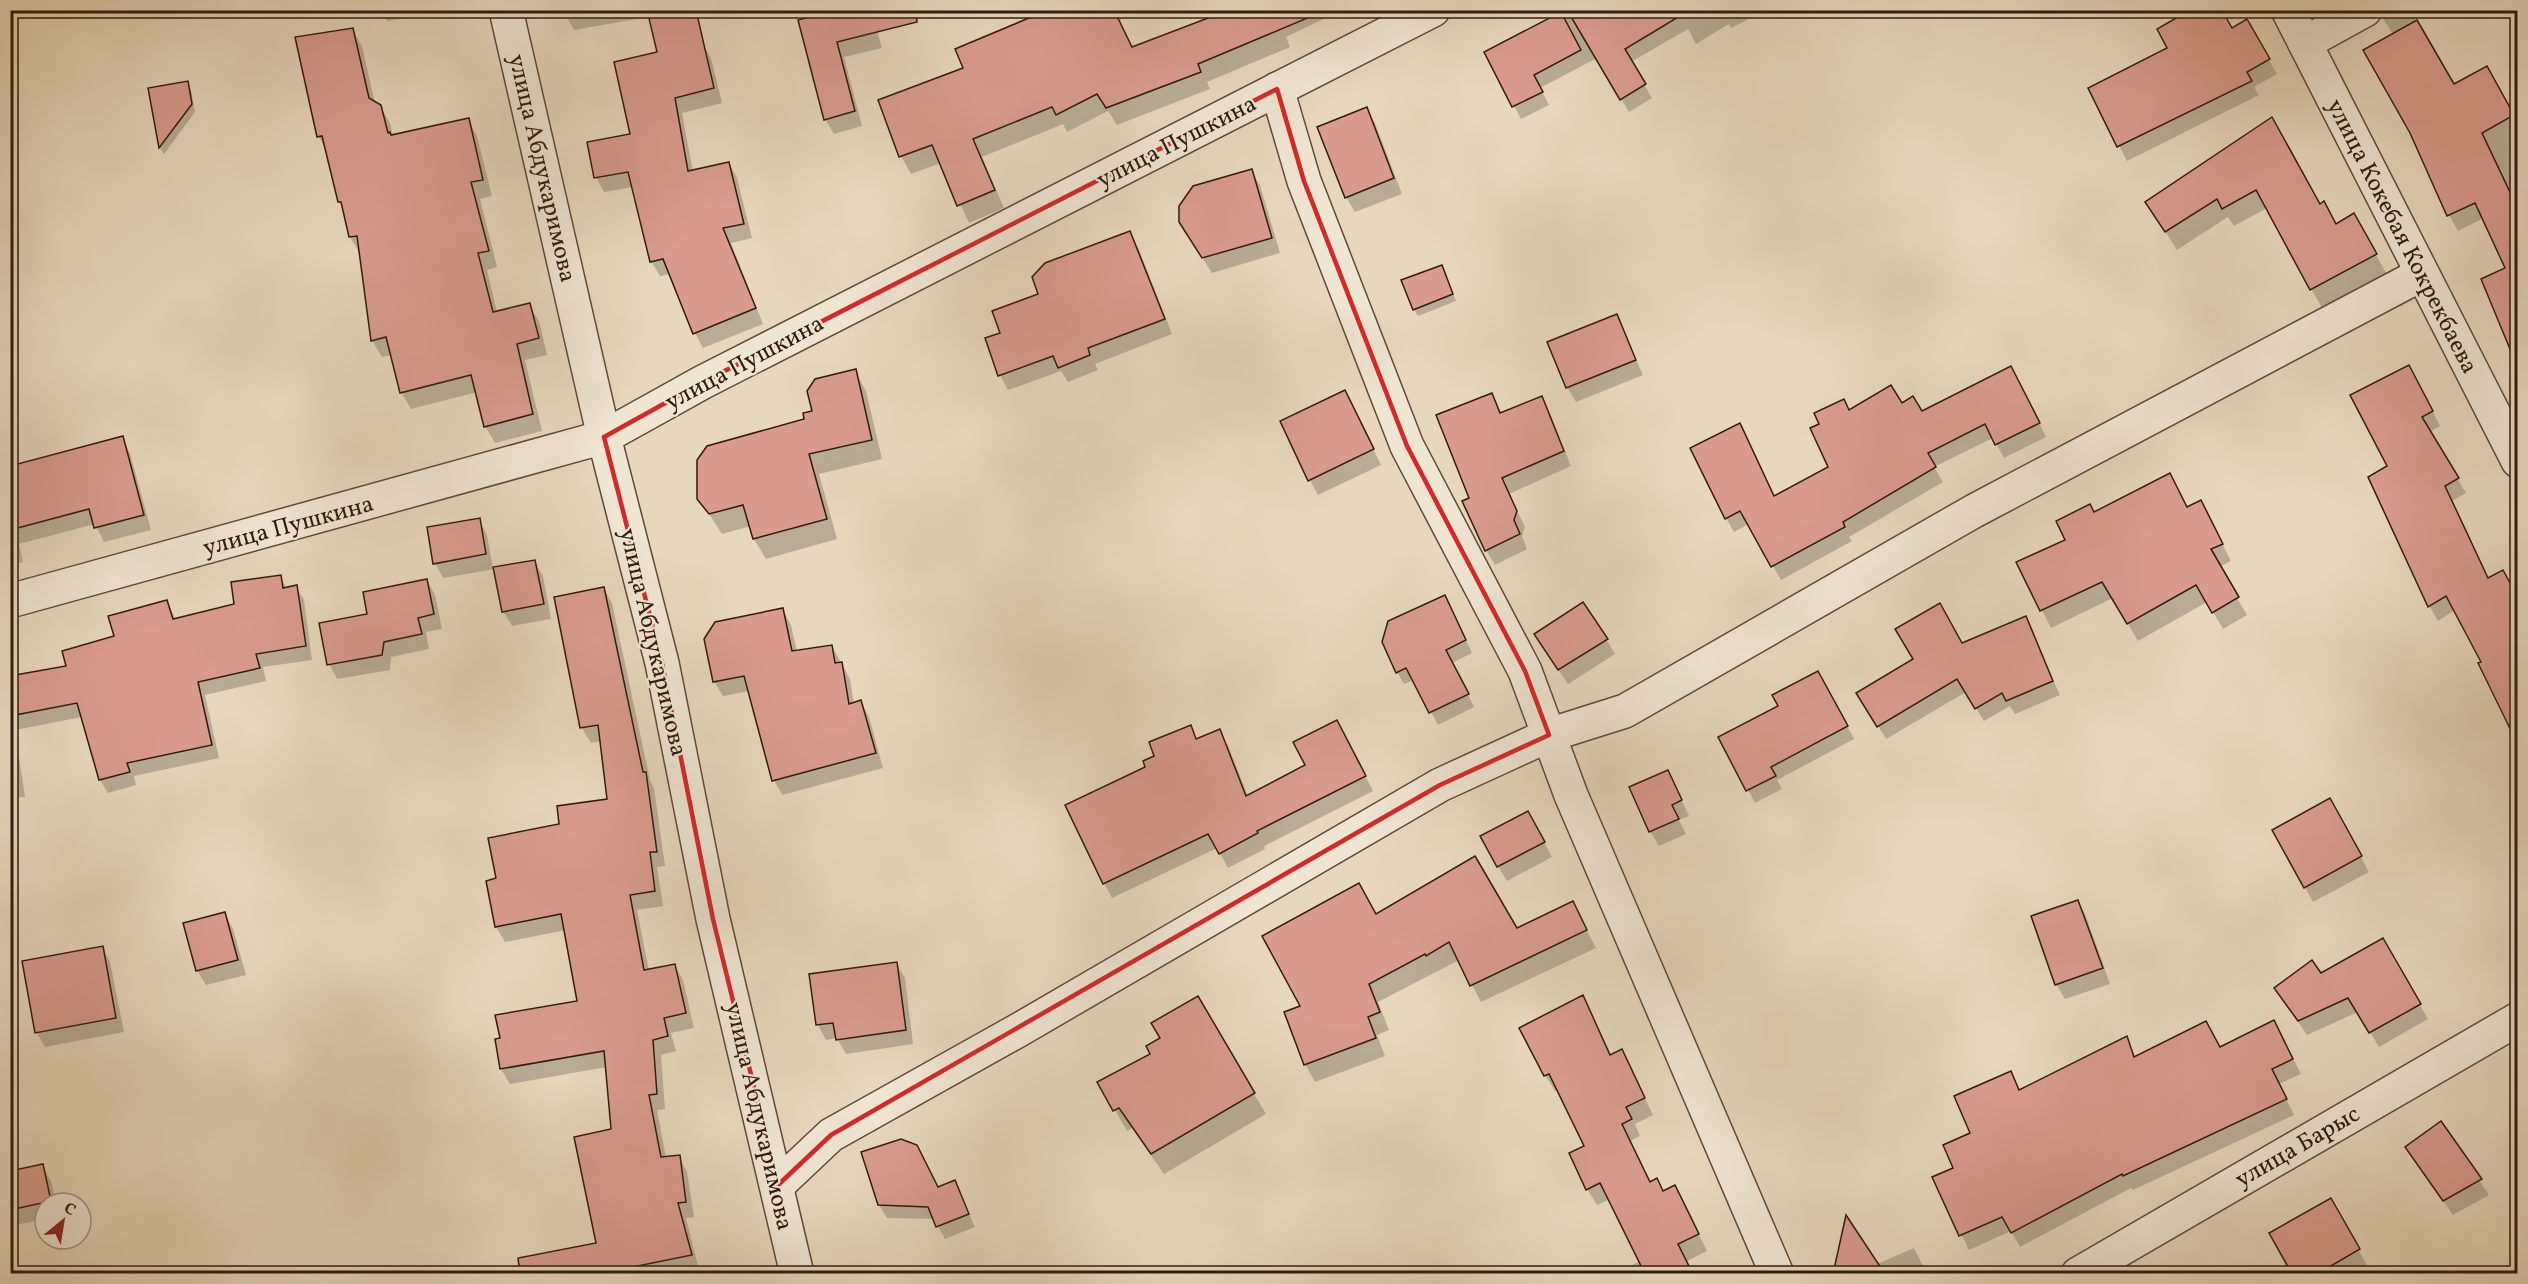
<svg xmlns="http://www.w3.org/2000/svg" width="2528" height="1284" viewBox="0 0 2528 1284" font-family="Vollkorn,serif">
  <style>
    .shadow { fill: #0003 }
    .building { fill: #da9b8e; stroke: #311b0e; stroke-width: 1.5 }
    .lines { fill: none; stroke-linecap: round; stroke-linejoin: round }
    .minor-casing { stroke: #5e4a3a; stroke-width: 36 }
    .minor { stroke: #efe5d3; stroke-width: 33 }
    .marked { fill: none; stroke: #d62828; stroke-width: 4.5; stroke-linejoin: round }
    .labels { text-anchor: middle; stroke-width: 4.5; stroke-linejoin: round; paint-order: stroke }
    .street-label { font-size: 24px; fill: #311b0e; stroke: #efe5d3 }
  </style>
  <rect width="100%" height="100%" fill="#e7d7bc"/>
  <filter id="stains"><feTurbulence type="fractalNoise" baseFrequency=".00333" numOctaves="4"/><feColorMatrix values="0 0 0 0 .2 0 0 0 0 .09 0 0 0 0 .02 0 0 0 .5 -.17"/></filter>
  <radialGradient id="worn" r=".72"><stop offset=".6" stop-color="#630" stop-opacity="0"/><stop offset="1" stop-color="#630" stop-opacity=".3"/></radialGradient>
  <g class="shadow">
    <path d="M380,10H431L432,14L387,21Z"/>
    <path d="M563,10H689L574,30Z"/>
    <path d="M835,10H871L882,48L844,57L862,126L834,134L825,119Z"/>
    <path d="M1052,10H1123L1120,22L1133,48L1221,15L1219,10H1342L1286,37L1290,47L1207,82L1210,89L1117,125L1108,111L1067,132L1063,124L982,157L1004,208L969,223L941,163L911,174L901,156L880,101L965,68Z"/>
    <path d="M1568,10H1766L1731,28L1729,24L1696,44L1688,29L1631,62L1652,98L1629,112L1597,58L1540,88L1549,105L1521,119L1486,53L1563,20L1571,15Z"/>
    <path d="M2170,10H2220L2231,30L2246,21L2277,74L2254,87L2259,95L2127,161L2090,89L2169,49L2176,20Z"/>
    <path d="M2385,10H2410L2453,86L2486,68L2518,123V362L2482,280L2508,269L2484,218L2458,231L2449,215L2393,35L2383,18Z"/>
    <path d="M352,30L362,46L375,103L380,106L390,123L393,136L468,120L477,136L492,196L480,199L497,267L487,270L497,312L529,305L539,321L547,355L525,360L542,431L495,443L485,426L477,392L411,409L401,392L392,355L382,357L372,340L360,254L350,237L327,152L319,137L297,38Z"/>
    <path d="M702,43L711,58L722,103L682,113L693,172L729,163L737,178L752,238L731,243L763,324L703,348L695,333L671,274L660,276L651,261L633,187L604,192L596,177L632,135Z"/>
    <path d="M187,83L191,90L195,112L164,154L160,148L150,89Z"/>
    <path d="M1366,109L1375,123L1402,194L1355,212L1346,197Z"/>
    <path d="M2271,119L2320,206L2336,225L2364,233L2386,273L2322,308L2267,208L2234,226L2228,217L2177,250L2147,202Z"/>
    <path d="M1251,171L1260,185L1280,253L1212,273L1189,237Z"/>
    <path d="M1129,233L1138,247L1172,334L1095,364L1098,370L1068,382L1061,371L1008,390L1000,375L1002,334Z"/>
    <path d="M1441,267L1456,301L1418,316L1414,309Z"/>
    <path d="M1616,316L1643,375L1576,402L1567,387Z"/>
    <path d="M855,371L866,391L882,459L819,474L837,539L766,559L754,539L751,526L722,534L699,498L806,420Z"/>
    <path d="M2018,381L2046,437L2004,458L1993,438L1934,467L1943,482L1849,537L1852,541L1781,580L1749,524L1734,532L1726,518L1740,425L1775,497L1830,467L1849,411L1901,405L1922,413Z"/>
    <path d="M2417,381L2440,426L2429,432L2466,493L2452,501L2489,579L2511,586L2518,599V739L2483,663L2455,610L2438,621L2430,607L2370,478L2389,467Z"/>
    <path d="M1492,395L1502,414L1541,398L1550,413L1571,466L1509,494L1525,527L1522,536L1527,549L1495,565L1486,550L1471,498Z"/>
    <path d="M1353,407L1381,465L1318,495L1310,480Z"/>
    <path d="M122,438L130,453L151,530L104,542L95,524L19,544L23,562L10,565V489Z"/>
    <path d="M2187,508L2210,519L2231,561L2219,567L2247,615L2223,629L2207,602L2138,641L2113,598L2051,628L2018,563L2067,540L2094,514Z"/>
    <path d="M479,520L487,535L493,569L534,561L543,576L551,619L512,626L503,611L495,569L443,578L435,563Z"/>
    <path d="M280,576L287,589L296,587L304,600L312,660L263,667L266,681L205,695L219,758L134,776L136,785L108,793L100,780L82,717L15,730L25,797L10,798V677L68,667L115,638L167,601L176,620L236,605Z"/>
    <path d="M427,580L435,595L442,629L426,632L429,649L391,657L390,670L337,679L329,664L369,615Z"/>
    <path d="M604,588L612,603L650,780L654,788L665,866L657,867L663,906L637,910L649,971L674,965L683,980L694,1028L671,1033L676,1051L661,1055L665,1109L657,1110L666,1158L679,1157L687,1172L694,1217L686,1218L700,1274H583L598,1244L612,1130L607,1067L510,1084L501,1069L579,1002L566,930L505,942L496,927L498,880L561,825L609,800L601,741L591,743L582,728Z"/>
    <path d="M783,610L791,625L797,652L832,646L850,679L854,704L861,702L869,717L883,768L782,795L774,780L749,691L723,696L714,681Z"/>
    <path d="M1454,614L1472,653L1452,663L1474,707L1438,725L1414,680L1404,684L1397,672Z"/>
    <path d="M2025,618L2060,695L2015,714L2010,706L1984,721L1966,692L1886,739L1858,693Z"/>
    <path d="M1606,639L1615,654L1568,684L1544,649Z"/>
    <path d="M1825,685L1854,739L1777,780L1782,789L1755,803L1720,738Z"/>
    <path d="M1190,727L1198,740L1219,731L1228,746L1248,796L1307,765L1345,736L1373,791L1264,846L1265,849L1228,868L1217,848L1112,898L1104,883L1147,768Z"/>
    <path d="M1668,772L1689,816L1679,820L1686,834L1659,846L1650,831Z"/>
    <path d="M2338,814L2369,872L2313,902L2274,831Z"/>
    <path d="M1536,827L1552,857L1507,881L1498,866Z"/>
    <path d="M2078,901L2086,916L2110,984L2065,999L2056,984Z"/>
    <path d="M1572,903L1596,948L1481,1002L1459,960L1378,1002L1389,1030L1377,1035L1385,1056L1315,1082L1305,1064L1302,1007L1376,915L1516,930Z"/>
    <path d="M225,914L233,929L246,975L206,985L197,970Z"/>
    <path d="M2383,940L2428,1019L2379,1047L2358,1012L2307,1035L2276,989L2321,975Z"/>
    <path d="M102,947L110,962L124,1032L45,1047L36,1032Z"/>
    <path d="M896,963L905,978L913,1044L846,1054L837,1038L826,1040L818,1025Z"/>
    <path d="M1583,997L1612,1056L1630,1068L1653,1115L1635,1124L1640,1136L1630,1141L1651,1183L1683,1204L1707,1251L1687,1261L1693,1274H1624L1622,1270L1640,1261L1610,1199L1597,1205L1587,1189L1586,1146L1558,1090L1555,1091L1545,1075Z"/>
    <path d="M1197,998L1266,1114L1164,1174L1132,1128L1127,1131L1099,1082L1152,1054L1162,1038Z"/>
    <path d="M2282,1037L2301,1074L2279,1084L2294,1115L2133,1190L2131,1188L2020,1247L2011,1231L1969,1250L1934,1178L1955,1169L1972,1134L2010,1073L2020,1091L2126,1038L2136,1058L2220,1048Z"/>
    <path d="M2441,1123L2489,1195L2453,1215L2407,1147Z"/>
    <path d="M42,1166L51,1181L56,1203H45V1219L10,1226V1172Z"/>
    <path d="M954,1182L975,1227L945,1239L934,1219L887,1218L879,1205Z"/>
    <path d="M2330,1200L2367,1265L2351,1274H2294Z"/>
    <path d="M1914,1248L1927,1274H1835L1877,1264Z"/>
    <path d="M122,1268L125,1274H99Z"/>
    <path d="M716,1269L718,1274H701Z"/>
  </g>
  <g class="building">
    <path d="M647,10H696L714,88L675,98L688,171L729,162L744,224L723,228L756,308L693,334L663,259L650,262L628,172L594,178L587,142L630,134L614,62L657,52Z"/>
    <path d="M837,10H916L917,22L837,42L855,111L824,120L798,20Z"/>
    <path d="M1048,10H1114L1132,47L1229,10L1324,11L1198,64L1201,72L1106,108L1097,94L1056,115L1052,107L973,139L995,190L957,206L932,145L899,157L878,100L963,68L955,49Z"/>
    <path d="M1567,10H1601L1605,16L1614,10H1690L1625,49L1646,84L1620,100Z"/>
    <path d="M2190,10H2222L2232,28L2247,19L2270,59L2247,72L2252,81L2117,147L2088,88L2167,48L2157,29Z"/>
    <path d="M1561,12L1581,50L1534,75L1543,92L1512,107L1484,52Z"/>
    <path d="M2417,20L2454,84L2487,66L2514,115L2482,133L2517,207V366L2481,279L2505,268L2475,203L2447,216L2410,133L2363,50Z"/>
    <path d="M353,28L369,98L381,105L388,133L390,132L391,135L469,118L483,180L471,182L489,251L478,253L493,312L530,303L539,338L517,344L533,414L484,427L471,375L400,393L386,337L371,341L357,236L349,237L341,202H338L322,136L317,137L295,37Z"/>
    <path d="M188,81L192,104L159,148L148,88Z"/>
    <path d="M1367,107L1394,178L1345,198L1317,127Z"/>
    <path d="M2272,117L2320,204L2324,201L2336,224L2354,213L2377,254L2310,290L2256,190L2222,209L2217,199L2165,232L2145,202Z"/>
    <path d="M1252,169L1272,238L1202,258L1179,222V206L1193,186Z"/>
    <path d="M1130,231L1165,319L1088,348L1090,355L1058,368L1053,356L998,376L985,338L1000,333L992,311L1038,294L1032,277L1045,263Z"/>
    <path d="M1442,265L1453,294L1413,310L1401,280Z"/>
    <path d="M1617,314L1636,360L1566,388L1547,342Z"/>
    <path d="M2409,365L2433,411L2422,417L2459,478L2445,486L2488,578L2503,570L2517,596V743L2478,663L2481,662L2446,596L2428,607L2368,477L2387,466L2350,395Z"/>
    <path d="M2011,366L2040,423L1995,445L1985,424L1928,453L1936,467L1843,522L1845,527L1771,567L1740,511L1725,519L1690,448L1740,423L1774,496L1828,467L1810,428L1819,424L1814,413L1844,399L1849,410L1891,385L1902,403L1913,396L1922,411Z"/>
    <path d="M856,369L872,440L809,454L827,519L753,539L743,505L709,514L697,499V460L707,446L804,419L803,413L812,411L807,391L815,379Z"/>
    <path d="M1345,390L1374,449L1308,481L1280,421Z"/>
    <path d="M1492,393L1500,413L1542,396L1564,451L1502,478L1517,511L1514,520L1520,534L1485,551L1462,501L1469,498L1436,415Z"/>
    <path d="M123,436L144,515L94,528L89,509L10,530V466Z"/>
    <path d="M2170,473L2187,507L2201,500L2223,544L2211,549L2239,597L2212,613L2196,585L2127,624L2102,582L2040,611L2016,562L2065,540L2056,521L2090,504L2094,512Z"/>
    <path d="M480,518L486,554L433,564L427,527Z"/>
    <path d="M535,560L544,604L502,612L493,567Z"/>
    <path d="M281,575L283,588L297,585L306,646L256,654L260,668L198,682L212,745L127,763L130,772L99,780L77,703L10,716V676L66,666L62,651L114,636L108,616L167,600L173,619L234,604L231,582Z"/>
    <path d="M427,579L434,614L418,618L422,634L384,642L382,655L327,665L319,623L367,614L363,592Z"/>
    <path d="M604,587L643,772H646L657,852H650L655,891L630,895L644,970L675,964L686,1013L664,1018L668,1036L653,1040L657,1094L649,1095L661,1157L680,1155L686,1202L678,1203L692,1255L598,1274H520L518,1258L596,1243L574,1137L611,1129L604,1051L500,1069L495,1039L500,1038L495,1015L577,1001L561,914L495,927L486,881L496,878L488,838L559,824L557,806L607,799L598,725L580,728L554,597Z"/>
    <path d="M1445,595L1466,640L1446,650L1469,694L1429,713L1406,668L1396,673L1382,642L1388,621Z"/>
    <path d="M1583,602L1608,639L1558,670L1534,634Z"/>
    <path d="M1940,603L1962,643L2026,616L2053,681L2006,701L2002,693L1975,709L1957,679L1877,727L1856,693L1913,659L1895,629Z"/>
    <path d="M783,608L792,651L832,645L835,663L842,662L849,704L861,700L876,753L772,781L744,676L713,682L704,639L715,622Z"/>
    <path d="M1818,671L1848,726L1771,767L1776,776L1746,791L1718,737L1778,706L1772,695Z"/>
    <path d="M1337,720L1366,776L1257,831L1258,833L1219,854L1208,834L1103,884L1065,805L1145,767L1143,761L1154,756L1149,742L1191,725L1196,739L1220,729L1246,796L1305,765L1293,742Z"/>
    <path d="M1668,770L1682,800L1672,805L1679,819L1649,832L1629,787Z"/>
    <path d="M2330,798L2362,856L2304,888L2272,830Z"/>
    <path d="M1528,811L1545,842L1497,867L1480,836Z"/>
    <path d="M1475,856L1517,928L1573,901L1587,930L1470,986L1449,942L1426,956L1425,954L1369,984L1380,1012L1368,1017L1376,1038L1304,1065L1284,1012L1300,1006L1262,936L1359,883L1376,914Z"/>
    <path d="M2078,900L2103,968L2055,985L2031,916Z"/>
    <path d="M225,912L238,960L196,971L183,923Z"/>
    <path d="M2383,938L2421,1004L2369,1033L2348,998L2298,1021L2274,988L2312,960L2321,973Z"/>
    <path d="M103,946L116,1018L35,1033L22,961Z"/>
    <path d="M897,962L906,1030L836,1040L833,1023L816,1025L809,974Z"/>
    <path d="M1583,995L1610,1055L1622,1049L1645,1098L1626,1107L1632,1119L1622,1124L1650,1182L1657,1178L1663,1191L1675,1185L1699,1234L1678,1244L1693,1274H1645L1600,1183L1586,1190L1569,1153L1584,1146L1549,1074L1544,1076L1519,1028Z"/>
    <path d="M1198,996L1255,1093L1151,1154L1119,1108L1113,1111L1097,1082L1150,1054L1146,1046L1160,1038L1151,1023Z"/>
    <path d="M2274,1020L2293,1059L2272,1069L2287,1099L2123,1176L2122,1174L2011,1233L2002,1217L1959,1236L1932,1177L1953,1168L1943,1145L1970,1133L1954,1096L2011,1071L2019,1090L2127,1036L2134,1057L2206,1021L2220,1047Z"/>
    <path d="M2441,1121L2482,1179L2443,1201L2405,1147Z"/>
    <path d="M901,1139L917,1145L938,1187L955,1180L969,1214L936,1227L928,1207L878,1205L861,1152Z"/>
    <path d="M43,1164L51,1201L10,1210V1171Z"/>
    <path d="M2331,1198L2360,1249L2317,1274H2292L2269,1233Z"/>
    <path d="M1846,1215L1885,1274H1833Z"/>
  </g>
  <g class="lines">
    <defs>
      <g id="minor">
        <path d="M506,10L604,437L662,663L713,919L797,1274"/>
        <path d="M2288,10L2518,461"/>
        <path d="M2305,43L2365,10"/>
        <path d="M1277,89L1304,181L1407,446L1525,671L1571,795L1777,1274"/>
        <path d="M10,601L604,437L703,382L1433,10"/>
        <path d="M778,1185L831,1135L1017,1031L1440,785L1549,735L1625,711L1974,511L2422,274"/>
        <path d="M2078,1274L2518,1019"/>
      </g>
    </defs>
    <use href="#minor" class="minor-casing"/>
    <use href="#minor" class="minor"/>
  </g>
  <path class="marked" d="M1277,89L1304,181L1407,446L1525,671L1549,735L1440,785L831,1135L778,1185L713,919L662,663L604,437L703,382Z"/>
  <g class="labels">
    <g class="street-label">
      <text transform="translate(1176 141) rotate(-27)" y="8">улица Пушкина</text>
      <text transform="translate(543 168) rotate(77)" y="8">улица Абдукаримова</text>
      <text transform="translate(2403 236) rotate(63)" y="8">улица Кокебая Кокрекбаева</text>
      <text transform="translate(744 362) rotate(-28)" y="8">улица Пушкина</text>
      <text transform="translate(288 525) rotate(-15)" y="8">улица Пушкина</text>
      <text transform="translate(654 642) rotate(77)" y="8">улица Абдукаримова</text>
      <text transform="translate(760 1116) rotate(77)" y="8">улица Абдукаримова</text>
      <text transform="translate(2297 1146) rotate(-30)" y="8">улица Барыс</text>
    </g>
  </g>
  <rect width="2528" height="1284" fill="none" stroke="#e7d7bc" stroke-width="36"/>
  <rect x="12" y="12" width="2504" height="1260" fill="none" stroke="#311b0e" stroke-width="3"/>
  <rect x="18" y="18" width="2492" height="1248" fill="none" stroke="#311b0e" stroke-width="1.5"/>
  <g transform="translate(63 1221) rotate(30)"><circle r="28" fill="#efe5d3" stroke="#a39484" stroke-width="1.5"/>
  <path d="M0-4.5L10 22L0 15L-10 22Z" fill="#8f2418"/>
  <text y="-9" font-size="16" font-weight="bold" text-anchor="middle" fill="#311b0e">С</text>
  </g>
  <rect width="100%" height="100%" filter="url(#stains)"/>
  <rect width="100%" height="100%" fill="url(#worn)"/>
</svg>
